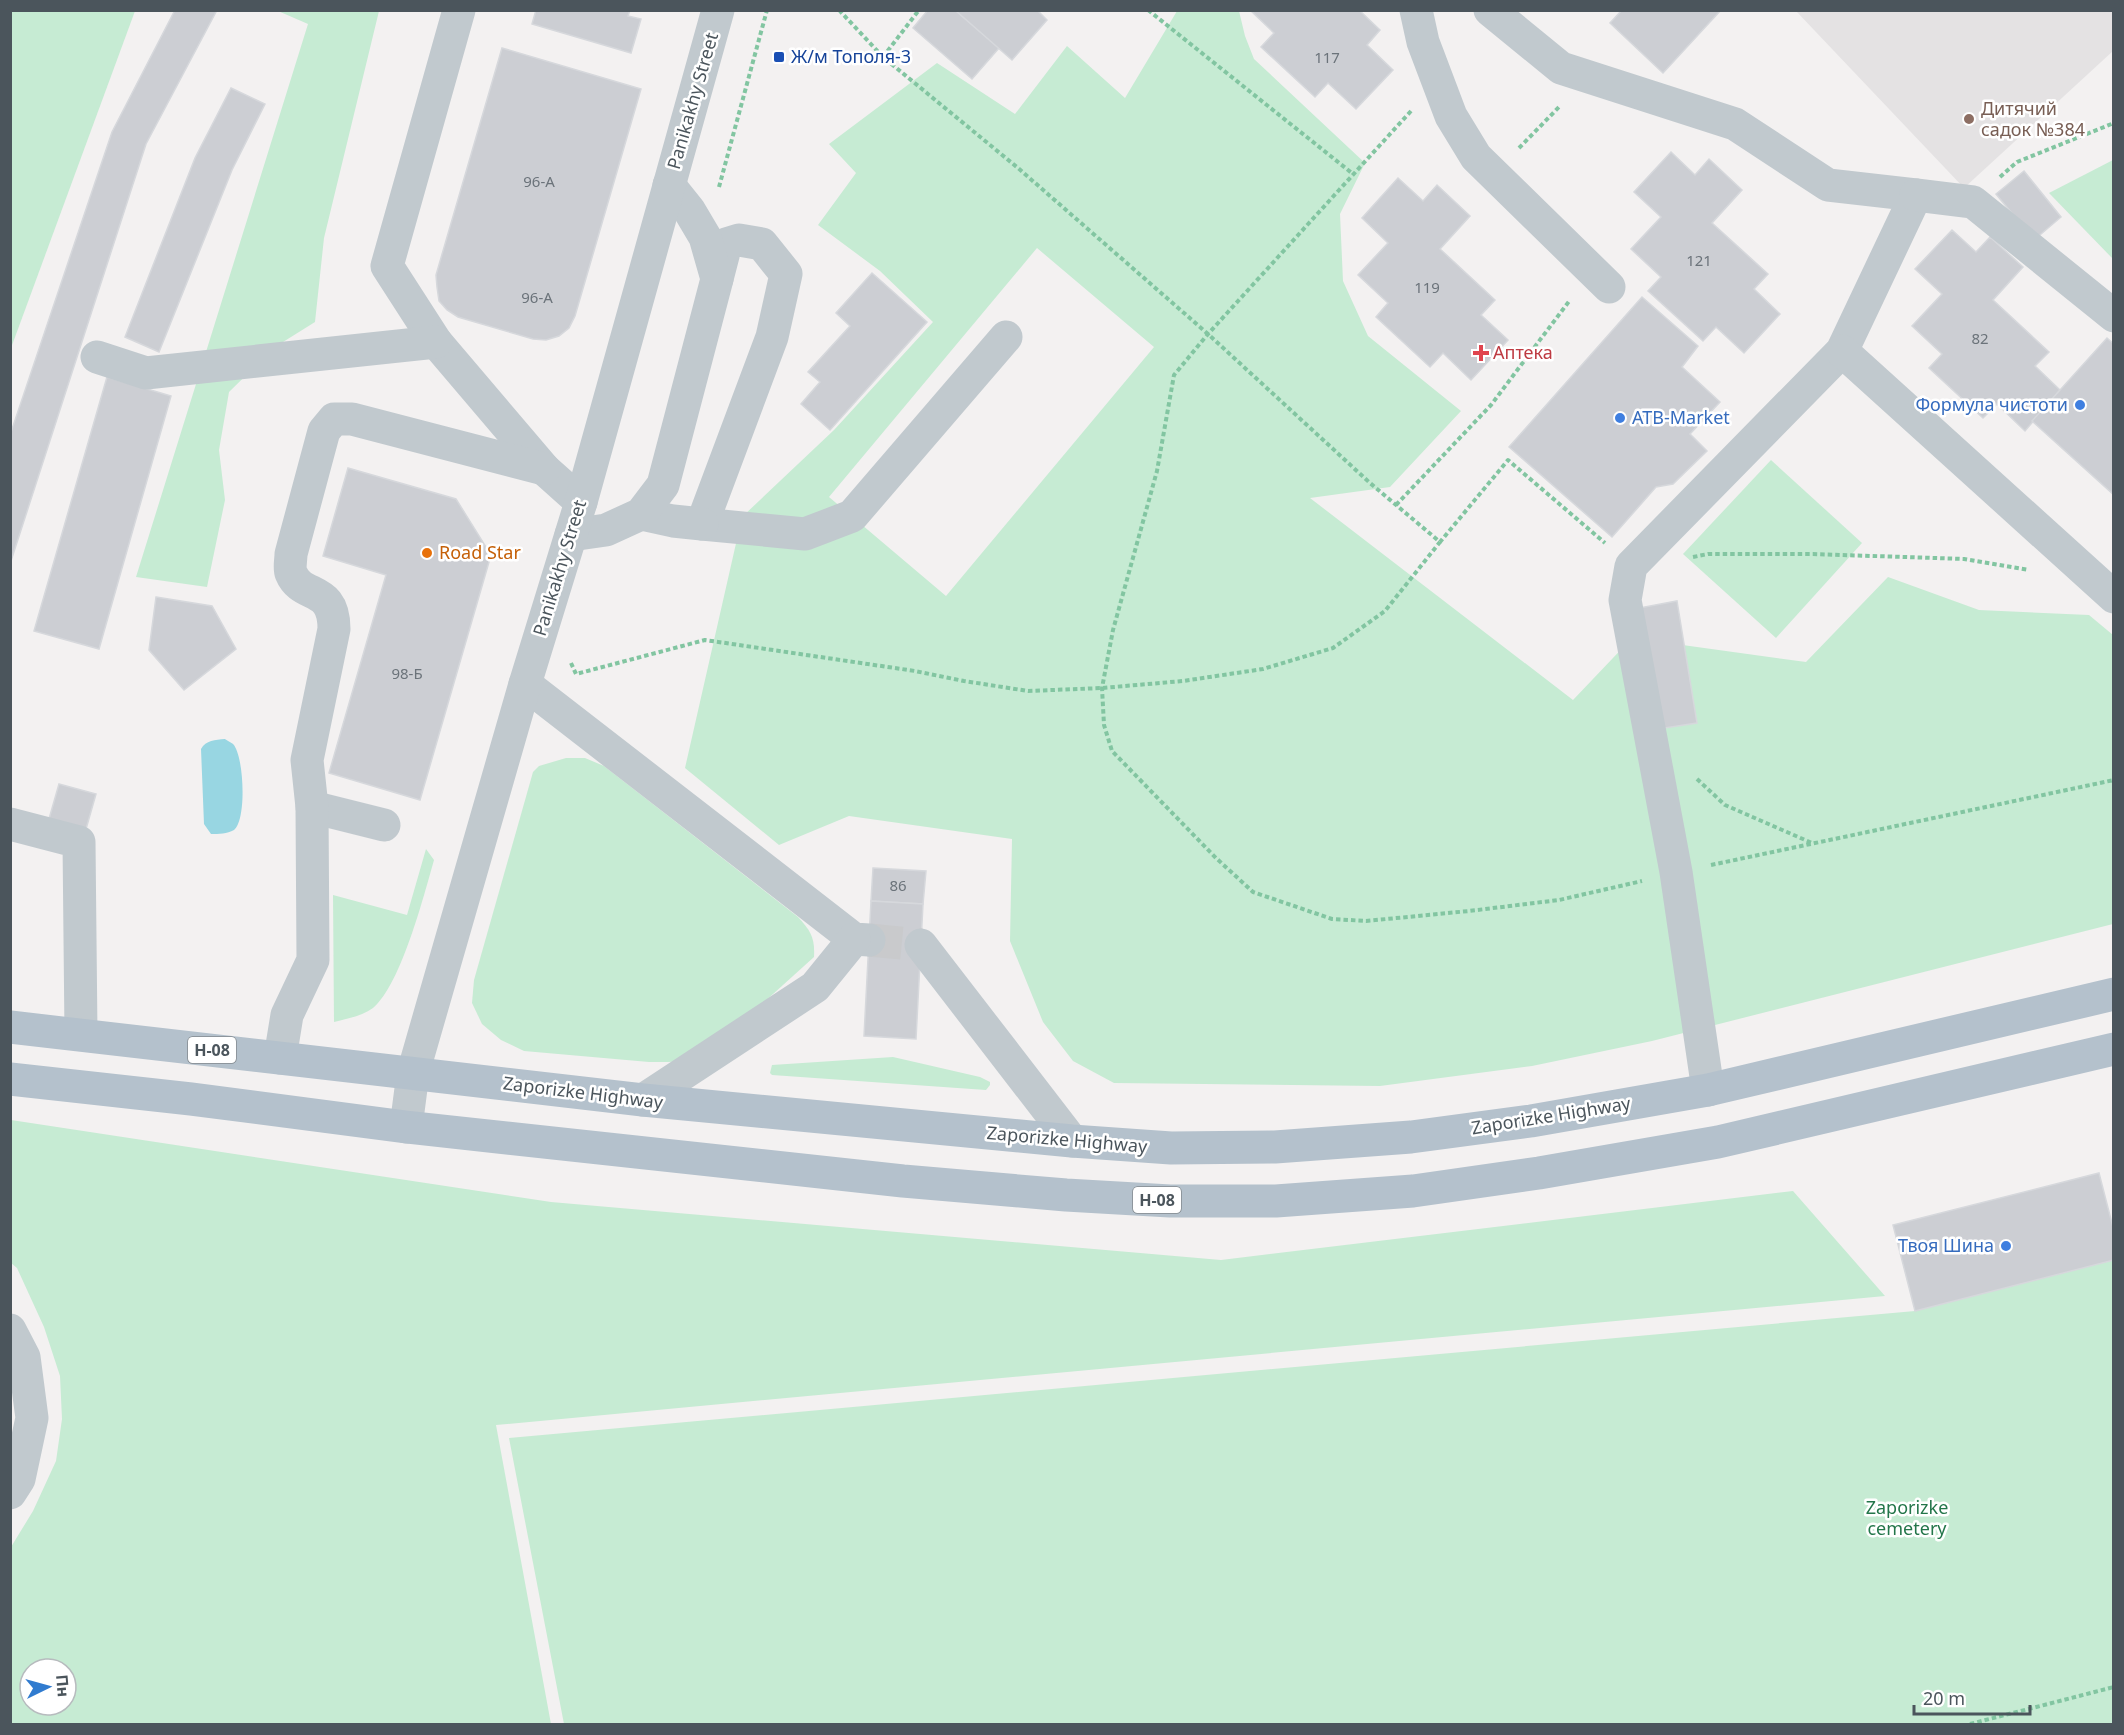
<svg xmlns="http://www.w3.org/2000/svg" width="2124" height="1735" viewBox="0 0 2124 1735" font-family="'Noto Sans',sans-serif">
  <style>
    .education { fill: #e4e2e3 }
    .green { fill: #c6ebd3; fill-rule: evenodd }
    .water { fill: #98d6e2 }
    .building { fill: #ccced3; stroke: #d6d8dc; stroke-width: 1.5 }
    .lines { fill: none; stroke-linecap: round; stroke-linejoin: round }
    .minor-tunnel { stroke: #c9cacc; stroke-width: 33; stroke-dasharray: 33 16; stroke-linecap: butt }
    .path { stroke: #82c5a1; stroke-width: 4; stroke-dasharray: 4.5 3; stroke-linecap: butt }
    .minor { stroke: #c1c9ce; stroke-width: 33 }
    .major { stroke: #b4c1cc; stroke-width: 33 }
    .transit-dot { fill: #1a4fb4; stroke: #fff; stroke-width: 2 }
    .education-dot { fill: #8d6e63; stroke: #fff; stroke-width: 2 }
    .health-dot { fill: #e0444e; stroke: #fff; stroke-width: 2 }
    .shop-dot { fill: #3f7fe0; stroke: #fff; stroke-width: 2 }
    .food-dot { fill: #e8710a; stroke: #fff; stroke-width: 2 }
    .labels { text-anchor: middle; stroke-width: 5; stroke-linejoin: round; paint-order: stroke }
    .number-label { font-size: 15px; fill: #6b737a }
    .shield { fill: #fff; stroke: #81888d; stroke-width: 1.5 }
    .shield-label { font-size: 16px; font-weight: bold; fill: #4b555c }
    .transit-label { font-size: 18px; fill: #164399; stroke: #fff; text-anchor: start }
    .street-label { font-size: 18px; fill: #4b555c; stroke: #fff }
    .education-label { font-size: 18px; fill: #785e54; stroke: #fff; text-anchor: start }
    .health-label { font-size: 18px; fill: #be3a42; stroke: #fff; text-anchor: start }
    .shop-label { font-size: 18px; fill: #366cbe; stroke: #fff; text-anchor: end }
    .food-label { font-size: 18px; fill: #c56008; stroke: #fff; text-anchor: start }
    .park-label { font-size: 18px; fill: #23764a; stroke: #fff }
  </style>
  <rect width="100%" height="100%" fill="#f3f1f1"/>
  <path class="education" d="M1796,11H2113V51L1964,188Z"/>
  <g class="green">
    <path d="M11,10L135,11L11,348L10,11Z"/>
    <path d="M278,11H379L324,238L315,322L275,347L229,392L219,450L225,500L207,587L136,577L308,24Z"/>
    <path d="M1177,11H1239L1245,36L1254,59L1365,163L1340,214L1343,281L1368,336L1461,411L1390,487L1310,498L1573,700L1632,638L1806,662L1888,577L1979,610L2089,615L2113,635V924L1652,1041L1532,1066L1380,1086L1114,1083L1073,1061L1043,1022L1010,941L1012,839L849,816L779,845L685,768L742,517L834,430L933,322L880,271L818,225L856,173L829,144L937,63L1015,114L1067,46L1125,98ZM1037,248L1154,347L946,596L829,497Z"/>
    <path d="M2113,160V259L2049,193Z"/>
    <path d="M1771,460L1862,543L1776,638L1683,554Z"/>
    <path d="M566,758H585L604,766L798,917C811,931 815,938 814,957L710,1051L687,1061L668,1062H649L524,1051L501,1040L482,1024L472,1003L474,980L533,772L539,766Z"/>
    <path d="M426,849L434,860C424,895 401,985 373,1008C362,1016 346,1019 334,1022L333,895L407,915Z"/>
    <path d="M893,1057L980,1077L990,1082V1085L986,1090L772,1075L770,1073L772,1065Z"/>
    <path d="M11,1120L551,1202L1221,1260L1793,1191L1885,1296L496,1425L551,1724H11V1547L33,1511L56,1461L62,1419L60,1376L44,1327L17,1268L11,1263ZM30,1669H66V1705H30Z"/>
    <path d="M2113,1260V1724H564L509,1438L1915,1311Z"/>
  </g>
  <path class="water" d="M225,739C226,740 232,743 233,744C244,755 247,820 234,830C227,834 219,834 211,834L204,824L201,749C206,740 215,740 225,739Z"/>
  <g class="building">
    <path d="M175,10H217L146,144L10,564V435L112,132Z"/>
    <path d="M536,10H630L628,16L641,19L631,53L532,24Z"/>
    <path d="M928,10H955L999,48L972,79L913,28Z"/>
    <path d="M955,10H1037L1047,20L1012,60Z"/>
    <path d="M1250,10H1359L1380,30L1367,45L1393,70L1356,109L1328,83L1315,97L1261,47L1274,33Z"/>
    <path d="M1622,10H1721L1663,73L1610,23Z"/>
    <path d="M502,48L641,89L575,316L569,328L559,336L546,340L533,339L458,317L447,310L439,301L437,287L436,275Z"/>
    <path d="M231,88L265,104L232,170L159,352L125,337L195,158Z"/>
    <path d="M1671,152L1695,175L1709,159L1742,190L1712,223L1768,274L1754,289L1780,314L1744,353L1716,327L1703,341L1648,291L1661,277L1631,249L1661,217L1634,192Z"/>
    <path d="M2024,171L2061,217L2034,240L1996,194Z"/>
    <path d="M1398,178L1423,201L1437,185L1470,216L1440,249L1495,300L1481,315L1508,340L1471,380L1443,353L1430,367L1376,317L1388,303L1358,275L1388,243L1362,218Z"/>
    <path d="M1952,230L1976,252L1990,237L2023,267L1993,300L2049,352L2035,366L2060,390L2025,431L1997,404L1983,418L1929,368L1942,354L1912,326L1942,294L1915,269Z"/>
    <path d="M872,273L927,322L830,430L801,404L820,382L808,372L850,326L836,313Z"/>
    <path d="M1642,297L1698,346L1682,367L1720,402L1690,434L1707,451L1673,484L1656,487L1612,537L1509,447Z"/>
    <path d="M2107,338L2114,344V495L2032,421Z"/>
    <path d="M107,377L171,396L99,649L34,631Z"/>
    <path d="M348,468L456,499L491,555L420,800L329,773L386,575L323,556Z"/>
    <path d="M156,597L212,606L236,649L184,690L149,650Z"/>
    <path d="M1677,601L1697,723L1658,729L1639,608Z"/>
    <path d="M59,784L96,794L86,829L49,819Z"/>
    <path d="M873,868L926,871L923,904L871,901Z"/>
    <path d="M871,901L923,904L916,1039L864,1036Z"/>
    <path d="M2099,1173L2114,1231V1260L1915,1311L1893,1225Z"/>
  </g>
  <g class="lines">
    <path class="minor-tunnel" d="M869,940L921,945"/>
    <g class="path">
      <path d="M839,10L883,57L1018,168L1208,334L1370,483L1440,542L1508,460L1605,543"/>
      <path d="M1148,10L1353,174"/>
      <path d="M883,57L919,10"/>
      <path d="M1411,111L1208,334L1174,375L1157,471L1113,630L1102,688L1104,725L1112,751L1216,858L1253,892L1332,919L1366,921L1469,911L1559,900L1642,881"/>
      <path d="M1519,148L1560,106"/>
      <path d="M2000,177L2017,162L2114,123"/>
      <path d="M719,187L767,10"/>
      <path d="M1396,505L1491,405L1570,300"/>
      <path d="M1693,557L1708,554H1813L1964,559L2029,570"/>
      <path d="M571,663L576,674L705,640L915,671L964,681L1028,691L1102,688L1183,681L1263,669L1333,648L1385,611L1440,542"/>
      <path d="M1697,779L1725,805L1812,843"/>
      <path d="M1711,865L2114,780"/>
      <path d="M1970,1724L2114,1687"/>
    </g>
    <g class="minor">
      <path d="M459,10L387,266L436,342L544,469L581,502"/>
      <path d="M1416,10L1423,42L1451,116L1476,157L1609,287"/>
      <path d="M1490,10L1561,68L1735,124L1828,185L1916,195L1842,351L1631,566L1625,600L1676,872L1708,1090"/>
      <path d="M1916,195L1973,202L2114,316"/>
      <path d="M717,279L726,244L739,240L762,244L786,274L772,337L702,524L805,534L852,516L1006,337"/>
      <path d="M1842,351L2114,597"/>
      <path d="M97,357L146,373L436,342"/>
      <path d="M641,514L673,521L702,524"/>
      <path d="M571,535L606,530L641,514L663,485L717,279L705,237L689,210L669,185"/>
      <path d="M525,684L854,939L869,940"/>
      <path d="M312,807L384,825"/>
      <path d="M10,824L79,842L81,1034"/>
      <path d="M921,945L1072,1141"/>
      <path d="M280,1058L287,1015L313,960L312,807L307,760L334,629C334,584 302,600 291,573C289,568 291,560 291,554L324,431L334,419H352L544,469"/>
      <path d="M643,1100L815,987L854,939"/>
      <path d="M406,1127L413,1073L525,684L581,502L718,10"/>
      <path d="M10,1330L24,1357L32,1418L19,1479L10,1493"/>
    </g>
    <g class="major">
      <path d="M10,1027L643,1100L1072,1141L1171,1148L1275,1147L1411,1137L1531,1121L1708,1090L2114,994"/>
      <path d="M10,1079L191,1099L406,1127L903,1181L1066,1195L1170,1201H1276L1413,1191L1539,1173L1718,1142L2114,1049"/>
    </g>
  </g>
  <rect class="transit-dot" x="773" y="51" width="12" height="12" rx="3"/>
  <circle class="education-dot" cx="1969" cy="119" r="6"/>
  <path class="health-dot" d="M1478 344h6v6h6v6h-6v6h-6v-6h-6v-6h6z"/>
  <g class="shop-dot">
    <circle cx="2080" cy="405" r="6"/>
    <circle cx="1620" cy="418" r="6"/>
    <circle cx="2006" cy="1246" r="6"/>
  </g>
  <circle class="food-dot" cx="427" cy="553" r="6"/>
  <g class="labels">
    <g class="number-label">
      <text x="1327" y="63">117</text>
      <text x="539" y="187">96-А</text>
      <text x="1699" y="266">121</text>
      <text x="1427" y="293">119</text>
      <text x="537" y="303">96-А</text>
      <text x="1980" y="344">82</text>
      <text x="407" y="679">98-Б</text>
      <text x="898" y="891">86</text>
    </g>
    <g class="shield">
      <rect x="188" y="1037" width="48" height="26" rx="4.5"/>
      <rect x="1133" y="1187" width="48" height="26" rx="4.5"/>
    </g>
    <g class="shield-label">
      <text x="212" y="1056">Н-08</text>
      <text x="1157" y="1206">Н-08</text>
    </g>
    <g class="transit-label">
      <text x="791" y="63">Ж/м Тополя-3</text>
    </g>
    <g class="street-label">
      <text transform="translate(693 101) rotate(-74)" y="6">Panikakhy Street</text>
      <text transform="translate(560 568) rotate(-73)" y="6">Panikakhy Street</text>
      <text transform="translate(583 1093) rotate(7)" y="6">Zaporizke Highway</text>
      <text transform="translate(1551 1116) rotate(-9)" y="6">Zaporizke Highway</text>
      <text transform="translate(1067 1140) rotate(5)" y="6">Zaporizke Highway</text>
    </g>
    <g class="education-label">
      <text x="1981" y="115">Дитячий<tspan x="1981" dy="21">садок №384</tspan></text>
    </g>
    <g class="health-label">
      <text x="1493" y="359">Аптека</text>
    </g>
    <g class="shop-label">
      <text x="2068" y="411">Формула чистоти</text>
      <text x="1632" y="424" text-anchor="start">ATB-Market</text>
      <text x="1994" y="1252">Твоя Шина</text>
    </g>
    <g class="food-label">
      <text x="439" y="559">Road Star</text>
    </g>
    <g class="park-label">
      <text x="1907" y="1514">Zaporizke<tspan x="1907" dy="21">cemetery</tspan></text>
    </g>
  </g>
  <rect width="2124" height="1735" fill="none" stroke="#4b555c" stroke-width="24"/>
  <g transform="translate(48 1687) rotate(85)"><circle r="28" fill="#ffffff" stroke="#b7bbbe" stroke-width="1.5"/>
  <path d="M0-4.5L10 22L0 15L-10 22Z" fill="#307bcf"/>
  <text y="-9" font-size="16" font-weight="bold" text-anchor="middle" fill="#4b555c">Пн</text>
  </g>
  <path d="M1914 1705v9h116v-9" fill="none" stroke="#4b555c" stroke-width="3"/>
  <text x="1923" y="1705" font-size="18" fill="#4b555c" stroke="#ffffff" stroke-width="4.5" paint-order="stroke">20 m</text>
</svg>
